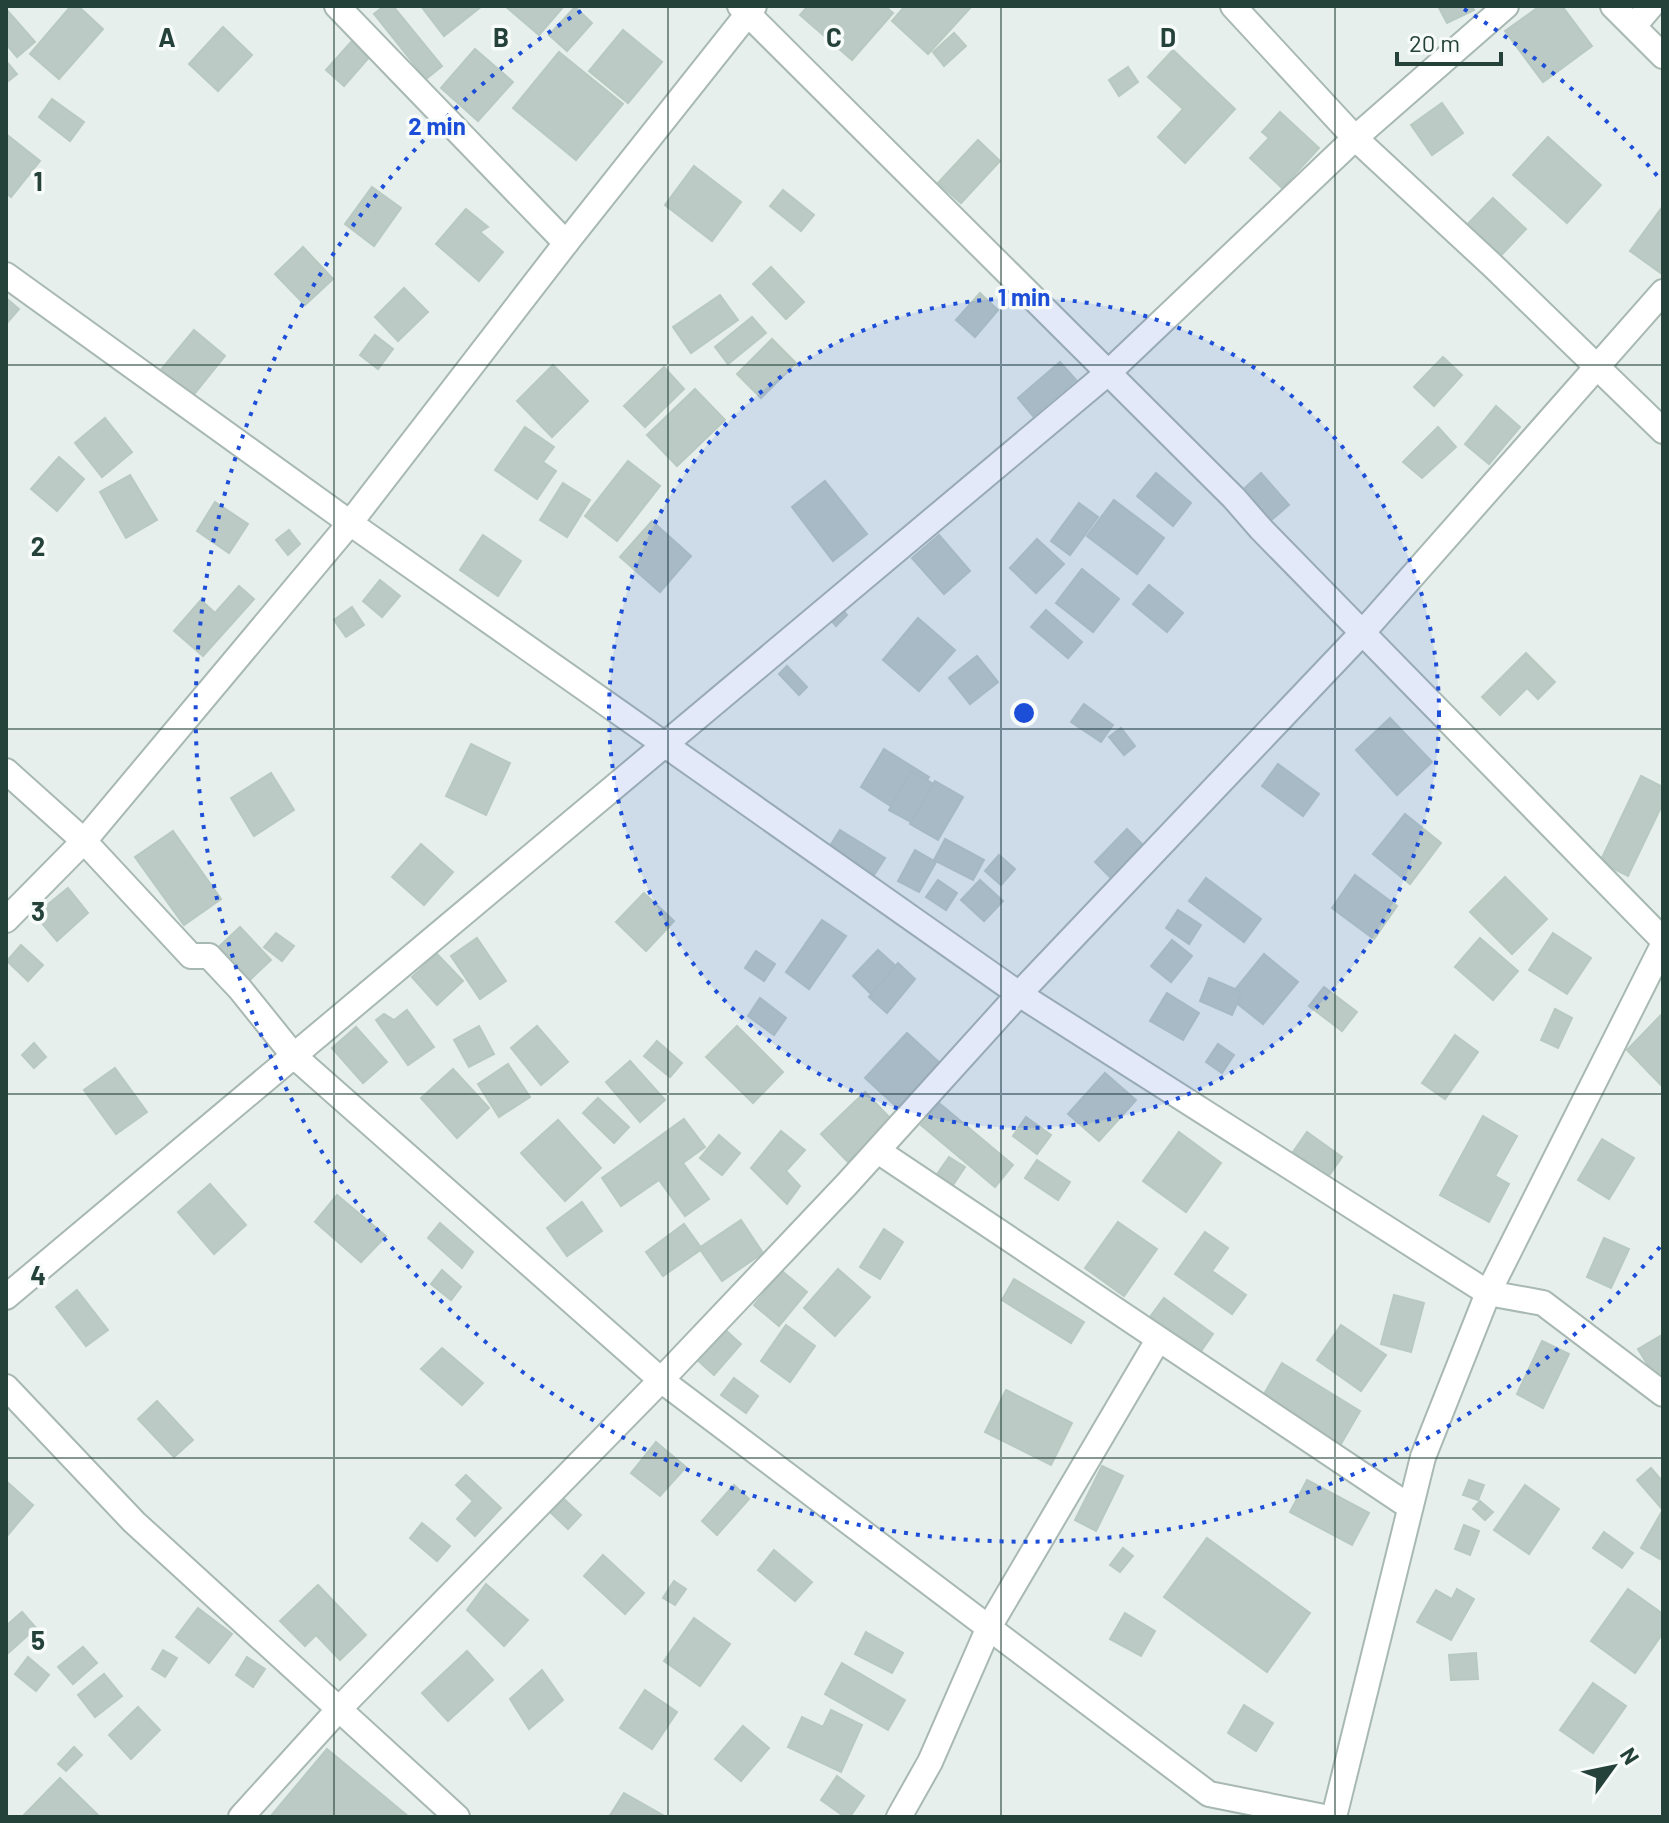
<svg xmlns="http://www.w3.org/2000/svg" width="1669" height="1823" viewBox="0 0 1669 1823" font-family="Barlow,sans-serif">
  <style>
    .building { fill: #bbcac4; stroke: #b8c9c2; stroke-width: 2 }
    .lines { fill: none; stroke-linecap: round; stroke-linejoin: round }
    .street-casing { stroke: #a8b8b2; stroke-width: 28 }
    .street { stroke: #fff; stroke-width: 24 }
    .grid { fill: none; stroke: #24423a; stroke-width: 2; stroke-opacity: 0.55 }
    .ring { fill: none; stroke: #1d4ed8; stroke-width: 4; stroke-dasharray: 4 8 }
    .grid-label { font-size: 26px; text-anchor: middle; font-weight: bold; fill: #24423a; stroke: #f7fbf9; stroke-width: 7; stroke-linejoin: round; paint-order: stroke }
    .centre { fill: #1d4ed8; stroke: #f7fbf9; stroke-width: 4 }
    .ring-label { font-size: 24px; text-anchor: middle; font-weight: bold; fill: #1d4ed8; stroke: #f7fbf9; stroke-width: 7; stroke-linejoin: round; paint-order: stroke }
  </style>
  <rect width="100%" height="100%" fill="#e6efeb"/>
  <g class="building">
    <path d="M71,6H78L103,29L59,79L30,54Z"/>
    <path d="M384,6H393L442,66L426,79L374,14Z"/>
    <path d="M421,6H482L444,36Z"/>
    <path d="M505,6H564L539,35Z"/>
    <path d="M808,6H885L893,13L852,60L800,15Z"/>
    <path d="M905,6H972L928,54L892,21Z"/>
    <path d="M1438,6H1472L1474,10L1447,23Z"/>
    <path d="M1540,6H1562L1592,46L1543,82L1505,31Z"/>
    <path d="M575,7L592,23L567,51L549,35Z"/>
    <path d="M6,9L35,42L17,57L6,44Z"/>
    <path d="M223,27L252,55L218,91L189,64Z"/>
    <path d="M623,30L662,62L628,103L589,71Z"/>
    <path d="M361,31L378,47L344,86L326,70Z"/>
    <path d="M954,33L966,46L944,66L933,52Z"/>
    <path d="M475,49L513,82L478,121L441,88Z"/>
    <path d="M1173,50L1235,109L1185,163L1158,137L1183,109L1148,77Z"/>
    <path d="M559,52L623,104L576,160L513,108Z"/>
    <path d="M6,61L17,74L6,83Z"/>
    <path d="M1128,67L1138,82L1119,96L1109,80Z"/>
    <path d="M52,99L84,122L70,141L39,117Z"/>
    <path d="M1442,103L1463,133L1432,155L1411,125Z"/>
    <path d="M1280,112L1319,148L1282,188L1250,158L1269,138L1262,132Z"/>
    <path d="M6,134L40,161L11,197L6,193Z"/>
    <path d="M1548,137L1601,185L1567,223L1513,175Z"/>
    <path d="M978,140L1000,161L961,203L938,183Z"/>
    <path d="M694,166L741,202L712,241L665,205Z"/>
    <path d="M372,187L401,208L374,246L345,224Z"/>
    <path d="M783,190L814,215L801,231L770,206Z"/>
    <path d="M1493,198L1526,229L1492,265L1459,233Z"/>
    <path d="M1663,206V272L1662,274L1630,251Z"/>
    <path d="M466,209L488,227L480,232L503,252L479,281L436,244Z"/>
    <path d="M303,247L333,279L305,305L275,274Z"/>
    <path d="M771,267L804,302L786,319L753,284Z"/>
    <path d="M404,288L428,312L398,341L375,317Z"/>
    <path d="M980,293L998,310L975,337L956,320Z"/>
    <path d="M720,295L738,320L691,353L673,327Z"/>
    <path d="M6,298L19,309L6,324Z"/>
    <path d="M752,317L766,333L728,364L715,347Z"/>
    <path d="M194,330L225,356L191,398L159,372Z"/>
    <path d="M375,335L393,349L378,369L360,355Z"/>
    <path d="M772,339L796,363L761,398L737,374Z"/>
    <path d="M1443,357L1462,375L1434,406L1414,387Z"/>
    <path d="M1060,362L1076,380L1033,416L1018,398Z"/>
    <path d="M553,365L588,401L552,437L517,401Z"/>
    <path d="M664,367L684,389L645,427L624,406Z"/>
    <path d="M695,389L725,420L677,466L647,435Z"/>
    <path d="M1496,406L1520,427L1489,464L1465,444Z"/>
    <path d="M105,418L132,452L102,477L75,443Z"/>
    <path d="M525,427L554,447L543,462L556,471L537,499L495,470Z"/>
    <path d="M1438,427L1456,447L1422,478L1403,462Z"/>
    <path d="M59,457L84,479L57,511L31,489Z"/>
    <path d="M628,461L660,486L617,541L585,516Z"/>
    <path d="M1156,473L1191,503L1173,526L1137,496Z"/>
    <path d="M1261,473L1289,505L1261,529L1234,498Z"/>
    <path d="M130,475L157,520L126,538L100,492Z"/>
    <path d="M825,481L867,534L833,561L792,507Z"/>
    <path d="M563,483L590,500L567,537L540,520Z"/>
    <path d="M1114,500L1164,538L1137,574L1087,536Z"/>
    <path d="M215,502L248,524L229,553L197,531Z"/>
    <path d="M1079,503L1098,517L1070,555L1051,541Z"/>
    <path d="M652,521L691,556L660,592L620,557Z"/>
    <path d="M289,530L300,544L288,555L276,540Z"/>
    <path d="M483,535L521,561L498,596L460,570Z"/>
    <path d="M939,535L970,571L944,594L912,558Z"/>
    <path d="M1037,539L1064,564L1036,593L1010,568Z"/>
    <path d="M1082,569L1119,599L1093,632L1056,603Z"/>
    <path d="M380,580L400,596L382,617L363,601Z"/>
    <path d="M1149,585L1183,613L1167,632L1133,604Z"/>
    <path d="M239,586L254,599L203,656L174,631L201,600L215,613Z"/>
    <path d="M836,602L847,615L836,626L824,612Z"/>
    <path d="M352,607L364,625L346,637L334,620Z"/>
    <path d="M1046,610L1082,642L1068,658L1031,627Z"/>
    <path d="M918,618L955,650L919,691L883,660Z"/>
    <path d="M1526,653L1555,682L1538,699L1527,688L1500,715L1482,697Z"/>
    <path d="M977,656L998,682L970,704L949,678Z"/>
    <path d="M787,666L807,687L799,695L779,674Z"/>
    <path d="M1084,704L1113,725L1101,742L1071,722Z"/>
    <path d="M1390,718L1432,762L1397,795L1356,750Z"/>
    <path d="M1121,728L1135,746L1124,755L1109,737Z"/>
    <path d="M471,744L510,763L486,815L446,796Z"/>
    <path d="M884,749L929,777L905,815L861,787Z"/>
    <path d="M1278,764L1319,794L1303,816L1262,786Z"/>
    <path d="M911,771L944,790L922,828L889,810Z"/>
    <path d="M271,773L294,810L254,836L231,798Z"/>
    <path d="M1641,776L1663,787V803L1628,876L1600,862Z"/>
    <path d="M935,781L963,797L938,840L910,824Z"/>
    <path d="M1405,814L1441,843L1410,884L1373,854Z"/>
    <path d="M1127,829L1143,845L1112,879L1095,862Z"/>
    <path d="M840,830L885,858L874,875L830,846Z"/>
    <path d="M173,831L221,899L184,925L135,857Z"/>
    <path d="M945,839L984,860L973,880L934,860Z"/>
    <path d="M421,844L453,872L424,905L392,877Z"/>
    <path d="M915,850L936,862L919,892L898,881Z"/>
    <path d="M999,855L1015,869L1001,885L985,871Z"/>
    <path d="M1355,875L1397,906L1374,939L1332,908Z"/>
    <path d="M1505,877L1547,919L1512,954L1470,912Z"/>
    <path d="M1206,878L1261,919L1244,942L1189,901Z"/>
    <path d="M938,880L957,893L946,910L926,897Z"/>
    <path d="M980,880L1003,901L984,921L961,900Z"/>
    <path d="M68,888L88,913L57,941L35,915Z"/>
    <path d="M644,893L674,921L646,951L616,922Z"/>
    <path d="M1178,910L1201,925L1189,944L1166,928Z"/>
    <path d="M822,920L846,936L809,989L786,972Z"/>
    <path d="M240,927L271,960L240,989L209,956Z"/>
    <path d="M276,933L294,946L282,961L264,947Z"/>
    <path d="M1553,933L1591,958L1567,994L1529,970Z"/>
    <path d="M477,938L506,981L480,999L451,956Z"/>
    <path d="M1480,938L1518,971L1493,1000L1455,967Z"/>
    <path d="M1172,940L1192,956L1171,982L1151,966Z"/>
    <path d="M21,945L43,965L28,981L7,961Z"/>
    <path d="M878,950L898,968L872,995L853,976Z"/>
    <path d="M756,951L775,964L764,981L745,968Z"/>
    <path d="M437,954L463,981L437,1005L412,977Z"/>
    <path d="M1264,954L1298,982L1263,1024L1229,997Z"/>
    <path d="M898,963L915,979L887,1013L869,997Z"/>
    <path d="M1209,978L1242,992L1232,1015L1200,1001Z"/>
    <path d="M1324,987L1357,1012L1342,1031L1309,1006Z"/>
    <path d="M1167,993L1199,1013L1183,1040L1150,1021Z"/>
    <path d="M760,998L786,1018L774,1035L748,1016Z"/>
    <path d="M1555,1009L1572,1018L1558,1048L1541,1040Z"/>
    <path d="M407,1010L434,1047L408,1065L376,1020L384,1014L394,1020Z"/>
    <path d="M1663,1013V1087L1627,1050Z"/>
    <path d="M479,1026L494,1054L469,1067L454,1040Z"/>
    <path d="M537,1026L568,1062L541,1085L511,1048Z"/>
    <path d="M737,1026L783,1072L753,1103L706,1057Z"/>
    <path d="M356,1027L387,1062L363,1083L332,1048Z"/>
    <path d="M907,1033L940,1063L898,1108L865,1078Z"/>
    <path d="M1455,1035L1478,1052L1445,1099L1422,1083Z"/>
    <path d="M657,1041L682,1063L670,1077L644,1056Z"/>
    <path d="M34,1043L46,1057L34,1068L22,1055Z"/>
    <path d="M1218,1044L1234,1055L1222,1073L1206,1062Z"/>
    <path d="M630,1061L665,1100L640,1122L606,1082Z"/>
    <path d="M508,1064L530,1097L499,1117L478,1084Z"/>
    <path d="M115,1068L147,1112L116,1134L84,1090Z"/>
    <path d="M453,1069L489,1108L457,1138L421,1098Z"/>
    <path d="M1105,1073L1136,1100L1099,1141L1068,1114Z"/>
    <path d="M865,1092L892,1120L848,1162L821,1134Z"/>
    <path d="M598,1098L629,1127L614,1143L583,1113Z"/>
    <path d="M939,1103L1013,1165L995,1187L921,1125Z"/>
    <path d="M1483,1116L1517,1136L1495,1176L1509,1184L1489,1222L1440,1195Z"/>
    <path d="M1026,1117L1051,1135L1037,1154L1013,1136Z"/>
    <path d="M684,1119L705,1147L683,1163L709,1199L685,1216L659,1180L621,1206L602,1178Z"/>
    <path d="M558,1120L601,1168L565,1201L521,1153Z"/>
    <path d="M781,1131L805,1150L786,1171L800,1186L787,1204L751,1168Z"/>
    <path d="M1179,1132L1221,1163L1186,1212L1143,1181Z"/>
    <path d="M1307,1132L1342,1157L1328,1177L1293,1152Z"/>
    <path d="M719,1135L740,1153L722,1175L700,1158Z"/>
    <path d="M1602,1139L1634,1158L1609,1199L1578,1180Z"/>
    <path d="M949,1157L965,1167L949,1191L933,1180Z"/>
    <path d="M1037,1160L1070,1182L1058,1200L1025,1178Z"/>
    <path d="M210,1184L246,1225L214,1254L178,1212Z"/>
    <path d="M337,1195L386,1236L361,1262L315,1222Z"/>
    <path d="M582,1202L602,1231L567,1256L547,1228Z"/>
    <path d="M741,1220L763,1253L722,1281L699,1248Z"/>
    <path d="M1118,1222L1157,1249L1124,1296L1085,1268Z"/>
    <path d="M440,1223L473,1252L462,1268L428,1238Z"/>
    <path d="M684,1224L702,1249L663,1276L646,1252Z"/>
    <path d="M884,1229L903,1242L880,1279L860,1267Z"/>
    <path d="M1205,1232L1228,1248L1212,1271L1246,1295L1232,1314L1175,1274Z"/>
    <path d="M1604,1238L1629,1249L1611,1288L1587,1277Z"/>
    <path d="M838,1269L870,1297L835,1336L804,1308Z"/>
    <path d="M442,1270L461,1287L451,1300L431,1284Z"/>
    <path d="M782,1271L807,1292L779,1326L754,1305Z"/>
    <path d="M1014,1279L1084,1322L1071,1343L1002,1300Z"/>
    <path d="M77,1290L108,1330L86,1346L56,1307Z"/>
    <path d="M1394,1295L1424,1303L1411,1352L1381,1344Z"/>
    <path d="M1164,1298L1213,1334L1197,1357L1147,1321Z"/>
    <path d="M786,1325L815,1346L790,1382L761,1361Z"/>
    <path d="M1341,1325L1386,1355L1361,1391L1317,1360Z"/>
    <path d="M721,1326L741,1344L714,1375L694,1357Z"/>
    <path d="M1662,1335L1663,1373L1656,1378L1638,1349Z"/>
    <path d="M1542,1341L1569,1354L1543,1408L1517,1394Z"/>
    <path d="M442,1348L483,1383L462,1405L421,1369Z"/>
    <path d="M1282,1363L1360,1411L1338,1449L1260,1401Z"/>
    <path d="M734,1378L758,1396L746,1413L721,1395Z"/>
    <path d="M1006,1390L1072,1423L1051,1465L985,1432Z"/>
    <path d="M157,1401L193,1440L174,1457L138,1419Z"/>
    <path d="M656,1442L686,1467L660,1496L631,1473Z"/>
    <path d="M1102,1466L1123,1476L1096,1531L1075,1520Z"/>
    <path d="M1651,1468L1663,1482L1662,1509L1637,1480Z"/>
    <path d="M466,1475L501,1508L475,1536L457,1519L473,1501L456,1485Z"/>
    <path d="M1307,1480L1369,1513L1352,1545L1290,1512Z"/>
    <path d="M1469,1480L1484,1485L1478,1500L1463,1495Z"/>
    <path d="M6,1481L33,1505L7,1536L6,1535Z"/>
    <path d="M734,1485L749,1499L717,1535L702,1521Z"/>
    <path d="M1525,1485L1559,1509L1529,1554L1494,1530Z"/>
    <path d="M563,1498L581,1515L568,1529L550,1512Z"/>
    <path d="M1480,1501L1493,1512L1485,1520L1473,1509Z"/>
    <path d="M1661,1513L1663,1514V1553L1660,1559L1641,1548Z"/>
    <path d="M422,1523L450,1546L437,1561L410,1538Z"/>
    <path d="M1464,1525L1479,1531L1470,1555L1455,1549Z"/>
    <path d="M1604,1532L1633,1553L1622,1568L1593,1548Z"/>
    <path d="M1207,1538L1310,1613L1267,1672L1164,1597Z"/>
    <path d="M1123,1548L1133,1556L1120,1572L1110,1565Z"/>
    <path d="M774,1550L812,1582L795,1601L758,1570Z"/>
    <path d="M603,1555L644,1593L625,1614L584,1576Z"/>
    <path d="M674,1581L686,1589L675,1605L663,1598Z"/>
    <path d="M486,1584L528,1620L504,1646L467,1610Z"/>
    <path d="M318,1585L366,1635L340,1660L316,1635L305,1646L280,1621Z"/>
    <path d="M1457,1589L1474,1599L1451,1640L1417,1622L1436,1590L1452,1599Z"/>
    <path d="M1628,1589L1663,1614V1633L1635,1673L1591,1641Z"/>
    <path d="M198,1608L232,1634L209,1663L176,1637Z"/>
    <path d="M22,1612L36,1628L6,1655V1626Z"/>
    <path d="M1125,1613L1155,1631L1141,1656L1110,1639Z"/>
    <path d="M694,1618L730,1644L700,1686L664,1661Z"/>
    <path d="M866,1632L903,1653L892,1673L855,1654Z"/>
    <path d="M83,1647L97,1663L73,1684L58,1667Z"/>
    <path d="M163,1650L177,1658L165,1677L152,1669Z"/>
    <path d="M467,1651L493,1680L448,1721L422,1693Z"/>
    <path d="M1476,1653L1478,1679L1451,1680L1449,1655Z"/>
    <path d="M28,1657L49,1675L36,1691L15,1674Z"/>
    <path d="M247,1657L265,1669L253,1687L236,1675Z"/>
    <path d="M842,1663L905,1700L888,1730L825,1694Z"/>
    <path d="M542,1670L563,1700L529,1729L510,1699Z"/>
    <path d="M104,1674L122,1696L95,1717L78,1695Z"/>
    <path d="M1593,1683L1626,1706L1593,1753L1560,1730Z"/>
    <path d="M645,1690L677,1712L652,1749L620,1728Z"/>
    <path d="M1244,1705L1273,1723L1256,1751L1228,1733Z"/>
    <path d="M138,1707L160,1730L131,1759L109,1735Z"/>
    <path d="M831,1710L862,1725L841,1772L788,1747L802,1717L823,1727Z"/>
    <path d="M743,1726L769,1748L741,1781L715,1759Z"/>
    <path d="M74,1747L82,1755L66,1771L58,1764Z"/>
    <path d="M327,1749L409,1817H270Z"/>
    <path d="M837,1776L864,1796L850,1817H845L821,1800Z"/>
    <path d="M60,1778L100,1817H22Z"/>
    <path d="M624,1793L666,1817H609Z"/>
  </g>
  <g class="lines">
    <defs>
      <g id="street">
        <path d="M337,6L566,243"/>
        <path d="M740,6L1234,498L1261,529L1663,940"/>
        <path d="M1233,6L1355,138L1492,265L1663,431"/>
        <path d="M1613,6L1663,56"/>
        <path d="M1634,26L1651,6"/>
        <path d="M6,275L350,523L1019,994L1488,1293L1543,1303L1663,1394"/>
        <path d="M6,771L84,841L191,956H209L240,989L294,1056L661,1380L1209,1794L1324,1817"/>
        <path d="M6,920L84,841L350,523L566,243L754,6"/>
        <path d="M878,1151L1410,1507"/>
        <path d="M6,1297L1109,372L1355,138L1506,6"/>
        <path d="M6,1387L134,1522L457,1817"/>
        <path d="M241,1817L339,1709L661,1380L847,1184L1019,994L1363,632L1663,292"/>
        <path d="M899,1817L930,1762L989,1627L1158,1340"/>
        <path d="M1334,1817L1423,1457L1488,1293L1663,945"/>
      </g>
    </defs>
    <use href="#street" class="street-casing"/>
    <use href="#street" class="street"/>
  </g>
  <path class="grid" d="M334,6V1817M668,6V1817M1001,6V1817M1335,6V1817M6,365H1663M6,729H1663M6,1094H1663M6,1458H1663"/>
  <circle cx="1024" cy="713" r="415" fill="#1d4ed8" fill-opacity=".12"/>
  <g class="ring">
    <circle cx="1024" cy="713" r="415"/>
    <path d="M1660 1247A830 830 0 1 1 584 9M1464 9A830 830 0 0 1 1660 179"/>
  </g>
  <g class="grid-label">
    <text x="167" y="47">A</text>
    <text x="501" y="47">B</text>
    <text x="834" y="47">C</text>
    <text x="1168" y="47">D</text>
    <text x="38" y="191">1</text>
    <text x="38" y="556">2</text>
    <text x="38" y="921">3</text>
    <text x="38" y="1285">4</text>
    <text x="38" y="1650">5</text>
  </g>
  <circle cx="1024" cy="713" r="12" class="centre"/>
  <g class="ring-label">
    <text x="437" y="135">2 min</text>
    <text x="1024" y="306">1 min</text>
  </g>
  <rect width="1669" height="1823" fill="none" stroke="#24423a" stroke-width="16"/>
  <g transform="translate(1613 1767) rotate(57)" stroke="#f7fbf9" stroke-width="6" paint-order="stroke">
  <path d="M0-6L14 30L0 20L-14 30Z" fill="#24423a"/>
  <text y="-12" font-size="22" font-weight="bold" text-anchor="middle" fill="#24423a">N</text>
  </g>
  <path d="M1397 52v12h104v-12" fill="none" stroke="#24423a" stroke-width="4"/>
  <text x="1409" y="52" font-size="24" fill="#24423a" stroke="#f7fbf9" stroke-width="6" paint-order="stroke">20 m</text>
</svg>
